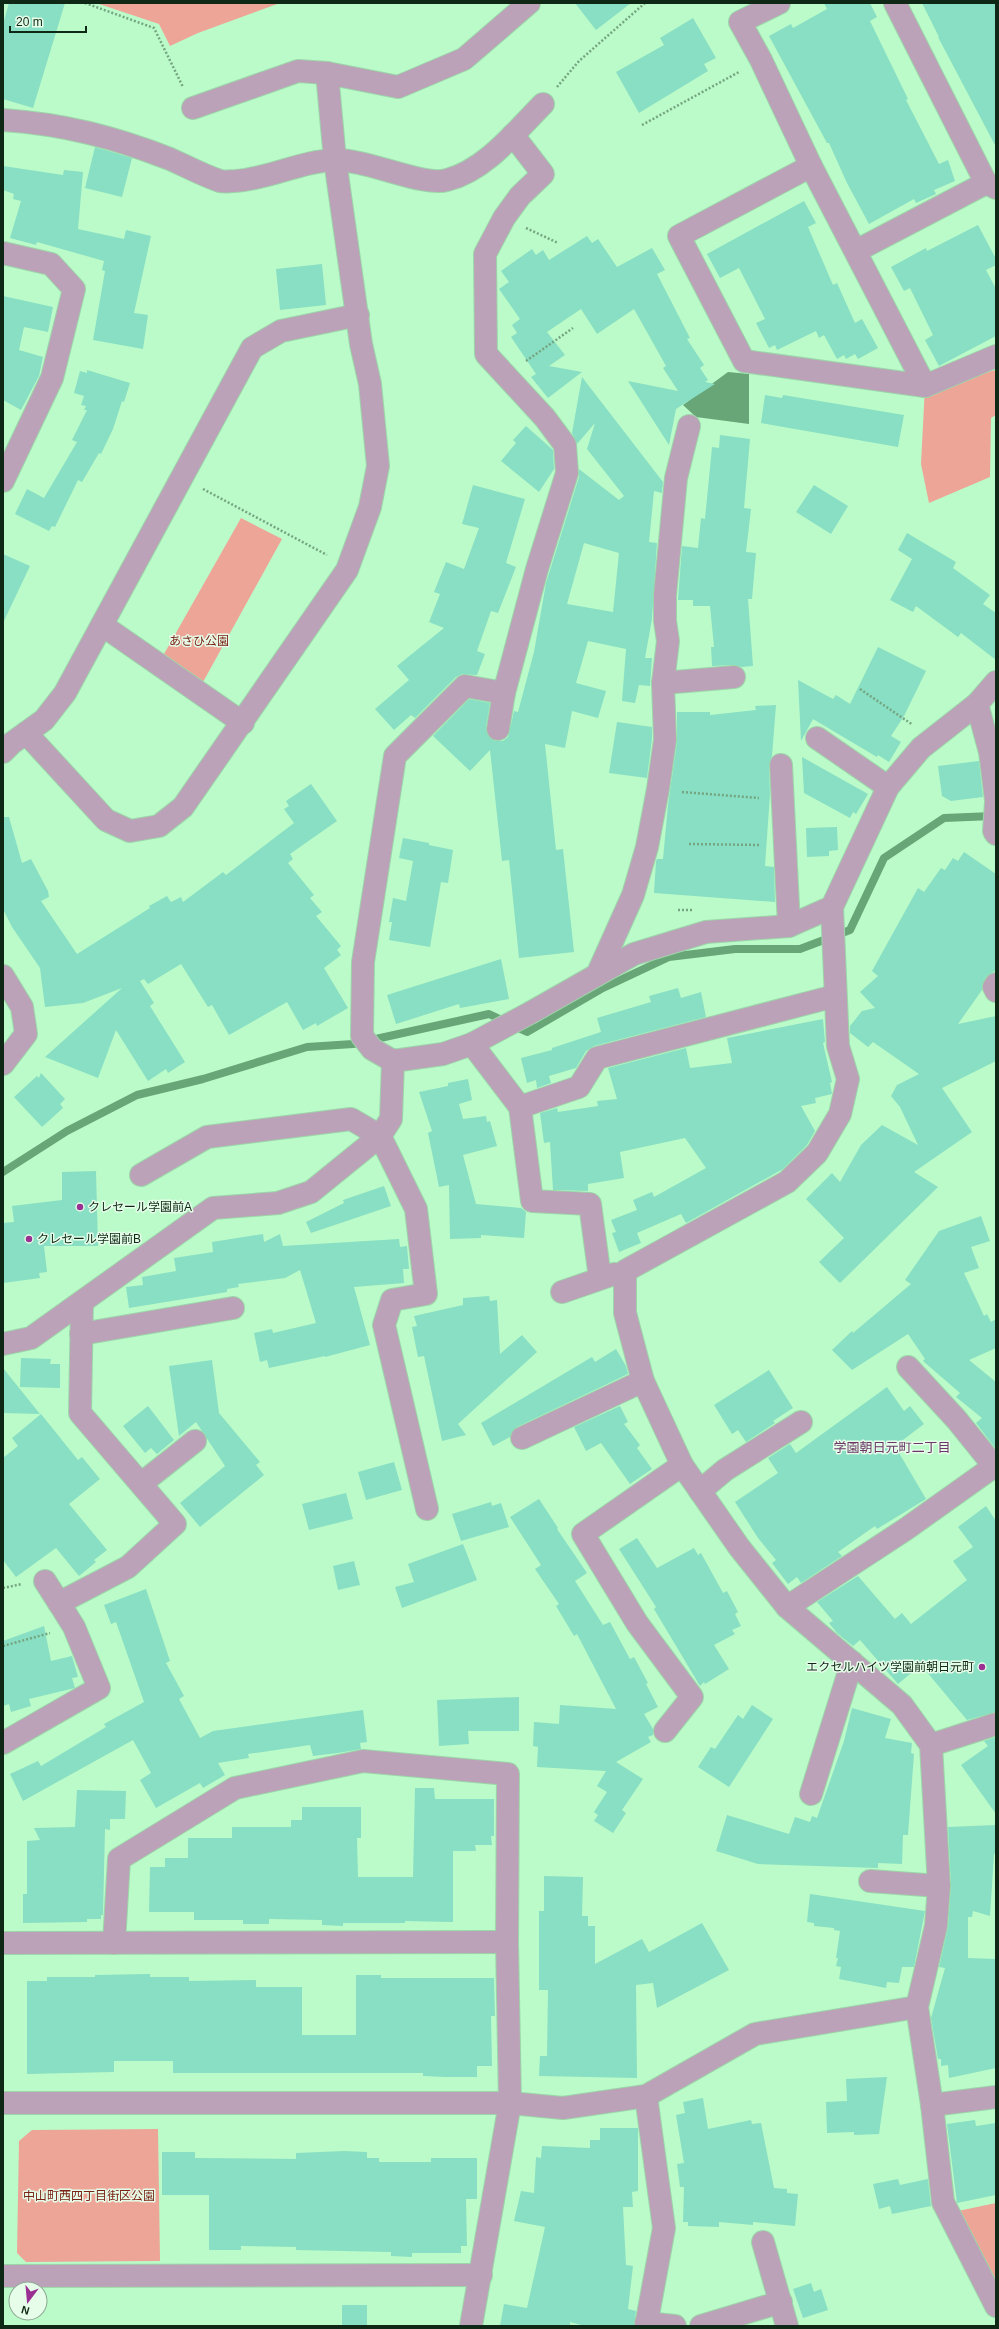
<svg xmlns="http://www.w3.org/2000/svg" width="999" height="2329" viewBox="0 0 999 2329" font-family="Arial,'Noto Sans JP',sans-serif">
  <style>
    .green { fill: #eda597 }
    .water { fill: #68a577 }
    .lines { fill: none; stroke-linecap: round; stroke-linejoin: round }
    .stream { stroke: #68a577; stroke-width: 8 }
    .building { fill: #88dfc3; fill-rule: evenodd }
    .street-casing { stroke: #9cd5a9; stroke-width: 24 }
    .path { stroke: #75a580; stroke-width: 2.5; stroke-dasharray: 2 2; stroke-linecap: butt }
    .street { stroke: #bca2b8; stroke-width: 22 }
    .poi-dot { fill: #9a3092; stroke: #e5fde9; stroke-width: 1.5 }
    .labels { text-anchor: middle; stroke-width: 3; stroke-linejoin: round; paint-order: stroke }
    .park-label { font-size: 12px; fill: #7b2316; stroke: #e5fde9 }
    .poi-label { font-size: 12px; fill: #0f2816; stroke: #e5fde9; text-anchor: start }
    .neighbourhood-label { font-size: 13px; fill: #6b3665; stroke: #e5fde9 }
  </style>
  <rect width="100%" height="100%" fill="#bbfbc9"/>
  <g class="green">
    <path d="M96,3H280L198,33L170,46L159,24Z"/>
    <path d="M996,370V415L991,418L990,477L929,503L921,464L925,386Z"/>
    <path d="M241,518L282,539L203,682L164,654Z"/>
    <path d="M158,2129L160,2261L26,2262L17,2253L19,2141L32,2130Z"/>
    <path d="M996,2203V2287L958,2211Z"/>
  </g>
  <path class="water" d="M728,372L749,374V424L696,417L683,405Z"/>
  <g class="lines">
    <path class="stream" d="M3,1172L67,1131L137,1095L203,1079L307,1047L353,1044L489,1014L527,1032L601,989L669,957L735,949H800L850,930L884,858L944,818L993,816"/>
  </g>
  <g class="building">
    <path d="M9,3H65L33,108L3,99V24Z"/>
    <path d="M575,3H631L596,30Z"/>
    <path d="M824,3H870L877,17L870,21L908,99L906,100L939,164L948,160L955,181L934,190L936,194L916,203L914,199L869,224L847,183L829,143H827L769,36L791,24L793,28L827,9Z"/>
    <path d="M922,3H996V147L938,37H939Z"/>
    <path d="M693,18L716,58L704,64L708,71L639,113L616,72L664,45L660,38Z"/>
    <path d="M95,147L132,158L122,197L85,188Z"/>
    <path d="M3,166L63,175L64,170L83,172L78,229L124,239L126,230L151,236L134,313L148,315L143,349L93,340L105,271L102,270L104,261L37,242L36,245L10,238L21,201L13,199L14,194L3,190Z"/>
    <path d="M804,201L816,223L808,227L833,285L837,283L855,323L862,319L878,348L858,359L855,354L846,359L844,355L837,359L824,335L819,338L816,331L777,350L775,345L769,348L756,323L765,319L739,268L720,278L707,254Z"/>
    <path d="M978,225L996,259V265L986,270L996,289V336L939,366L925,340L933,335L910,288L904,291L891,267L926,248L927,251Z"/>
    <path d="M587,236L592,243L598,239L617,267L652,248L665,270L657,274L690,338L687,339L704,365L700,368L708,380L705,382L715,384L676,409L669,445L628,381L678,391L663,368L666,366L634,309L597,334L581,309L547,332L565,355L549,366L582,372L548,398L531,377L536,374L511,337L517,333L512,325L520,319L499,289L509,282L501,271L532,249L536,255L543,250L549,260Z"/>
    <path d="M322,264L326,305L280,310L276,269Z"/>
    <path d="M3,296L53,307L48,332L24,327L19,350L43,357L39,376L21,410L3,400Z"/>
    <path d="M87,370L130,383L124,402L122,401L113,429L101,454L99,453L82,482L78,480L55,527L52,526L49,531L15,514L27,489L44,498L77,442L72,440L87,410H84L86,406L81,405L84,396L74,393L80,371L87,373Z"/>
    <path d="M582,377L663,482L662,493L654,491L649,542L657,543L652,619L645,658H652L650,686L639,685L635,703L622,701L626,649L588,641L576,683L606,691L598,718L572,711L565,748L545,744L556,850L563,849L574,952L519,958L509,860L502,861L490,750L470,771L433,736L469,699L490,703L486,727L490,738L496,741H503L508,737L514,711L518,712L534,652L546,583L579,477V469L619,500L624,496L587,449L595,423L577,444L572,433ZM584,543L619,553L613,612L567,604Z"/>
    <path d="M765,395L782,398L783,395L904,415L898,447L761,423Z"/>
    <path d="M526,426L553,450L554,469L539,492L501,461L516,443L513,440Z"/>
    <path d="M720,435L750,439L744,508L751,509L746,552L756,553L752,599H748L753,666L741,667L733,665L712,666L711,647H714L710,606H693V600H678L682,546L698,548L701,518L705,519L712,447L719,448Z"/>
    <path d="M473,485L525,499L506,563L516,567L498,613L491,611L477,651L485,654L477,675L462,674L456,677L415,718L411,715L394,730L375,709L409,680L397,666L444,628L429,622L440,594L434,592L446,562L464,569L479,528L462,524Z"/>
    <path d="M814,485L848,506L831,534L796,512Z"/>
    <path d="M907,533L956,562L953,568L990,595L983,604L996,613V660L961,633L958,637L916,606L913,612L890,600L912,559L898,550Z"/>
    <path d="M3,554L30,566L3,623Z"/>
    <path d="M878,647L926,671L904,716L891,736L901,742L889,762L878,755L877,757L813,719L801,741L798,680L833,699L836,695L850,704Z"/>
    <path d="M776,705L772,756L769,766L770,794L765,866L774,867L775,902L654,893L656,861L657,859H663L668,805L677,742V712H710V715L756,710L755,706Z"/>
    <path d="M617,722L652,727V739L647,778L609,773Z"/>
    <path d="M802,757L868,794L856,814L853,812L850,818L804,793Z"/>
    <path d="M979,761L983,797L951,801L942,796L938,766Z"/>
    <path d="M311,784L337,821L290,854L293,859L288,863L314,895L310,898L322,912L316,916L341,946L337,950L341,955L324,968L348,1008L317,1026L316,1023L303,1030L287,1002L229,1035L212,1005L208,1007L181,964L148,984L144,979L140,981L154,1003L150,1006L185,1062L168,1073L166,1069L148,1081L116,1030L98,1078L45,1057L122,988L83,1003L45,1007L40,968L12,927L3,909V817H9L22,863L31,859L48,891L49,897L41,901L77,954L150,908L149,906L167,896L171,902L181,897L183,902L223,872L226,875L294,823L284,809L289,806L286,801Z"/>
    <path d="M837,827L838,850L829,851V856L807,857L806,828Z"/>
    <path d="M403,838L429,843V845L453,850L448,883L441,882L430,947L389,940L392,922H389L393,898L406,901L413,861L399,858Z"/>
    <path d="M964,852L996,874V970L986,977L982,990L958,1024L996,1016V1061L942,1088L972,1132L914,1172L938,1187L840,1283L819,1262L844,1238L806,1199L832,1173L840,1182L861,1145L882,1125L918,1145L900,1107L891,1096L897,1085L919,1074L873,1042L868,1047L850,1033V1026L862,1011L875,1008L860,992L878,976L872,971L918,888L924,892L941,868L945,870L953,858L958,861Z"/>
    <path d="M501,959L509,999L460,1008L459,1004L396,1024L387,995Z"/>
    <path d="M678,988L681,998L701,992L706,1017L594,1046L586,1051L576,1068L549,1076L551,1083L537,1088L536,1080L527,1083L521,1058L552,1050V1048L601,1032L597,1018L651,1002L649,996Z"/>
    <path d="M823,1019L825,1042L823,1043L832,1082L830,1083L832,1094L815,1098L816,1103L801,1106L815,1131L807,1145L783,1169L686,1223L681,1214L637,1233L641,1243L619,1252L612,1233L616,1232L611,1220L637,1210L633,1200L652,1192L654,1197L706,1168L685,1138L620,1152L624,1178L588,1184V1191L553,1190L550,1142L544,1143L540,1113L557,1108L558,1112L598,1106L597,1101L617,1099L608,1068L686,1048L690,1068L732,1063L727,1038Z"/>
    <path d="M41,1073L65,1099L60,1104L63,1108L42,1127L14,1097L37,1076L39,1078Z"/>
    <path d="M468,1079L472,1100L459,1104L463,1119L486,1116L487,1122L490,1121L497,1146L463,1155L476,1204L521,1208L526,1212L524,1238L481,1235V1238L450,1239L449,1185L439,1187L428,1133L432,1131L419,1092L448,1086V1083Z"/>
    <path d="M96,1171L98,1246H44L47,1272L39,1273L40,1278L3,1283V1223L14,1222L12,1206L62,1200V1172Z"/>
    <path d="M384,1186L391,1206L311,1233L306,1222L344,1203L343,1200Z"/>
    <path d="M981,1216L990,1241L971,1247L979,1268L964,1273L984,1316L987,1314L991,1322L996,1319V1348L969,1360L996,1382V1449L976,1423L982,1418L956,1397L960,1393L923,1361L925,1359L908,1334L852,1370L832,1350L852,1331L853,1333L911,1284L905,1280L939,1231Z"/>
    <path d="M263,1234L264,1242L280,1234L283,1246L399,1239L400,1247L407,1246L409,1269H403L404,1283L354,1287L370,1345L325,1357V1356L269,1368L267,1360L260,1362L254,1333L272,1329L273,1333L316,1323L300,1270L285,1278L238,1284L239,1287L227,1289V1292L129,1308L126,1287L143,1285L142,1277L176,1271L174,1258L213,1252L212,1242Z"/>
    <path d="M489,1296L490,1301L497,1300L500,1354L522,1335L537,1352L458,1424L466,1435L442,1441L424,1356L418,1357L412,1327L417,1326L414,1316L463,1305V1298Z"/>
    <path d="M616,1349L626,1366L628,1374L517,1427L510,1437L493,1446L481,1423L592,1357L595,1362Z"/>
    <path d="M21,1358L51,1359L50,1364H60V1388L20,1387Z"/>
    <path d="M212,1360L219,1413L260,1462L256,1465L264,1475L200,1527L180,1503L225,1466L196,1422L179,1436L169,1366Z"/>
    <path d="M3,1368L40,1414L3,1413Z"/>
    <path d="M769,1370L793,1408L773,1421L775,1423L746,1442L738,1430L732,1434L714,1405Z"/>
    <path d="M887,1387L904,1411L910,1406L924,1424L895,1446L926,1499L877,1529L875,1526L838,1552L842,1556L801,1583L797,1577L788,1584L772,1563L776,1560L758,1538L735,1502L778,1473L768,1458L790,1444L796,1453Z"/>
    <path d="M148,1406L174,1440L157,1454L151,1448L145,1453L123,1426Z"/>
    <path d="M620,1406L628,1422L624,1424L640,1445L637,1448L652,1469L630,1484L601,1443L586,1451L574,1427Z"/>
    <path d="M41,1414L78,1460L82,1457L100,1479L69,1504L107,1550L94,1560L96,1562L79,1576L56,1548L16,1577L3,1560V1458L18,1446L12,1438Z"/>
    <path d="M394,1462L402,1490L366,1500L358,1472Z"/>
    <path d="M346,1493L353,1519L309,1530L302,1504Z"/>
    <path d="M539,1499L558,1528L557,1529L587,1573L575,1581L603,1625L610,1622L630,1659L634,1657L648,1683L646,1684L658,1707L644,1714L653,1729V1735L648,1737L651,1742L616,1762L643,1779L622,1810L626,1813L613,1833L594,1821L598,1815L594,1812L607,1792L597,1786L606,1771L537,1767L538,1747L533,1746L534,1722L559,1724L560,1705L616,1709L577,1634L574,1636L556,1606L559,1604L535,1569L541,1565L510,1517Z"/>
    <path d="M491,1502L492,1506L501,1503L509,1527L461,1541L452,1514Z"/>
    <path d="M986,1506L996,1521V1712L967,1720L921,1665L898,1684L860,1640L853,1646L837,1633L829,1623L833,1621L817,1602L858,1576L895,1619L902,1613L911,1624L967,1580L953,1561L973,1547L958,1527Z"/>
    <path d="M637,1538L657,1568L694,1548L698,1555L701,1553L723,1593L727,1591L738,1612L735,1614L741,1626L732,1630L735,1634L714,1645L729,1669L705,1684L704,1682L700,1686L654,1609L656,1607L619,1549Z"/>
    <path d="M463,1544L477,1580L402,1608L395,1587L414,1582L408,1564Z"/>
    <path d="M354,1561L360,1585L338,1590L333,1566Z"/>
    <path d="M146,1589L170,1661L166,1663L184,1696L179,1699L200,1738L213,1731L363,1710L367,1742L360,1743L361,1749L338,1753L313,1756L310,1745L248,1754L249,1758L218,1763L225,1775L203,1788L200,1783L156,1808L140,1780L151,1773L133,1740L23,1801L10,1774L38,1761L41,1766L106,1727L104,1724L144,1702L116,1622L111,1624L104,1605Z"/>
    <path d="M44,1626L51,1661L72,1656L78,1677L72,1678L75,1688L29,1699L31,1706L11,1712L9,1704L3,1706V1641Z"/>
    <path d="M519,1697V1731H468L469,1744L439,1746L437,1700Z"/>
    <path d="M752,1705L773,1719L729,1787L698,1767L711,1747L715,1749L738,1715L743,1719Z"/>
    <path d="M852,1708L891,1719L885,1738L912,1743L911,1753L914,1754L908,1835H903L902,1864L878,1863V1868L758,1864L716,1851L727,1815L789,1834L795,1817L810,1822L812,1816L817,1818L844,1741Z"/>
    <path d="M996,1737V1814L961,1765L988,1746L984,1741Z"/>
    <path d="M415,1788H434L435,1799H494V1836H491L492,1845H475L476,1851H453V1922L405,1921V1923H343V1926L322,1925V1920L269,1919V1924H243V1920H194V1912H149L150,1867H165V1858H188V1838H232V1827H291V1820H302V1807H361V1838H357L358,1877H413Z"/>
    <path d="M77,1790L126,1791L125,1819H110V1830L105,1829L103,1915H101V1919H87V1922L23,1923V1894H27V1841L40,1840L34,1828L75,1827Z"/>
    <path d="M996,1825V1853L994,1854L990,1916L973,1911L972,1917H968V1958L996,1959V2068L949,2078L948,2065L941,2066V2059H938L931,2018L945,1968L939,1967L948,1927L951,1885L948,1827Z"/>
    <path d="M544,1876L583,1877L582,1916H588V1926H595V1964L642,1939L649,1952L702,1923L729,1970L657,2008L653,1983L636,1985L637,2078L539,2076L540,2056H547L548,1990H539V1911H544Z"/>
    <path d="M810,1894L925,1911L914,1967H902L899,1983L887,1982L886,1988L839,1979L841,1967L836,1966L838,1958H836L840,1931L834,1930V1928L814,1926V1923L807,1922Z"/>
    <path d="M150,1974V1977H189V1981L256,1980V1987H302V2035H356V1975H381V1978H494L495,2016H491L492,2066H477V2077H445L423,2076V2073H173V2061H114V2072L27,2074V1981H47V1977H95V1975Z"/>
    <path d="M887,2077L879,2134L854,2135V2132L827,2133L826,2102L847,2101L846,2079Z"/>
    <path d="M703,2098L708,2129L751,2120L752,2124L761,2123L774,2188L787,2189V2193L798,2194L795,2226L753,2222V2225L719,2222V2227L688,2226V2222H683L684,2187H680L677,2164L684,2163L676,2115L685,2113L683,2102Z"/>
    <path d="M975,2120L976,2126L996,2123V2195L957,2203L947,2124Z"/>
    <path d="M600,2128H638V2191L632,2192L633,2207H623L626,2265L633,2266L628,2309L636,2311L634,2326H585L570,2322V2326H500L504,2304L527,2308L545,2227L514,2221L521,2191L534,2193L536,2157L541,2158L542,2146L590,2148V2140H600Z"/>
    <path d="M344,2151L367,2152V2158H379V2162H431V2158H477V2199H466L467,2246H461V2253H412V2257L391,2256V2252L296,2250V2247L241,2246V2250H209V2195H162V2152H195V2158L296,2159V2153Z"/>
    <path d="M898,2179L900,2185L928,2179L931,2206L892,2214L890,2206L879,2209L873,2184Z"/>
    <path d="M811,2283L814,2292L821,2289L828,2310L803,2318L793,2289Z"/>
    <rect x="342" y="2305" width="25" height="21"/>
  </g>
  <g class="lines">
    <defs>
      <g id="street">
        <path d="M779,3L740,22L761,60L811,166L925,386"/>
        <path d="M895,3L986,183L996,188"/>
        <path d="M193,108L298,71L327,73"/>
        <path d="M3,120C63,124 114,137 170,159C186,166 202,175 220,181C224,182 230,181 235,181C269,179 301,161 335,160C367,159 423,187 447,180C486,170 516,131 543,104"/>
        <path d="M513,135L543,174L520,196L504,218L485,254L486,354L545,418L565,445L567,473L537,569L504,693L465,686L395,756L363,962L362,1036L372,1049L393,1061L443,1054L472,1044L530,1013L634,954L706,932L789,926L832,907L888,787L921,748L977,704L996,682"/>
        <path d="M811,166L679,236L744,361L925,386L996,356"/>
        <path d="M856,251L986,183"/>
        <path d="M3,253L51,264L74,289L52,378L3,481"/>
        <path d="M102,625L243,723"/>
        <path d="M663,683L734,677"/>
        <path d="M977,704L990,752L996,800"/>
        <path d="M498,729L504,693"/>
        <path d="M26,733L106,820L130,831L159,826L183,807L347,570L370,507L378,466L370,384L361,344L335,160L327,73L398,87L464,59L529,3"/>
        <path d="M817,738L888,787"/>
        <path d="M3,752L12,743L44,720L65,693L252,348L281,331L358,315"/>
        <path d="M781,765L789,926"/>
        <path d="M996,802L994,831L996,834"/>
        <path d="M832,907L838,1046L848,1079L840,1114L817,1153L787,1182L625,1271V1313L643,1381L682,1465L739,1547L787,1607L902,1705L931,1745L939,1886L936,1926L917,2007L932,2105L996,2097"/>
        <path d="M598,973L633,895L647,847L658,789L665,740L663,683L668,641L665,621V595L676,478L689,426"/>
        <path d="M3,976L22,1007L26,1034L3,1064"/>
        <path d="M996,984L994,987L996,991"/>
        <path d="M472,1044L520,1107L532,1201L590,1204L600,1278"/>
        <path d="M520,1107L579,1087L597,1058L835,996"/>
        <path d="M141,1175L207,1137L351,1119L380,1136L416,1209L426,1294L392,1300L384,1325L427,1509"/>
        <path d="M562,1292L614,1274"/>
        <path d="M81,1334L233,1308"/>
        <path d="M3,1344L31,1338L213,1208L278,1203L311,1192L380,1136L391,1119L393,1061"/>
        <path d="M908,1367L956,1419L994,1466"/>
        <path d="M522,1438L643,1381"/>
        <path d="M142,1483L195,1441"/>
        <path d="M700,1491L725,1470L801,1422"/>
        <path d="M45,1581L59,1603"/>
        <path d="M787,1607L906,1529L996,1465"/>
        <path d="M665,1731L692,1697L637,1623L583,1534L682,1465"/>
        <path d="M3,1743L99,1688L74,1627L59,1603L128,1567L175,1524L80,1413L82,1302"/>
        <path d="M931,1745L996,1724"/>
        <path d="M811,1794L852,1662"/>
        <path d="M870,1881L939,1886"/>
        <path d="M3,1943L507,1942"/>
        <path d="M114,1943L119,1859L235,1788L363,1761L508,1774L507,1942L510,2103L471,2326"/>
        <path d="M3,2103H510L563,2108L646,2096L755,2034L917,2007"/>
        <path d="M932,2105L943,2202L996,2306"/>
        <path d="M763,2242L787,2326"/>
        <path d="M3,2276L481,2275"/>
        <path d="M646,2323L675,2326"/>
        <path d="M646,2326L664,2228L646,2096"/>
        <path d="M701,2326L781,2302"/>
      </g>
    </defs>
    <use href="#street" class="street-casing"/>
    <g class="path">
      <path d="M85,3L154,28L183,87"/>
      <path d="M557,87L579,61L645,3"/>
      <path d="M642,125L739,72"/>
      <path d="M526,228L558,243"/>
      <path d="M526,361L573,328"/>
      <path d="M203,489L327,555"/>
      <path d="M860,689L913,725"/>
      <path d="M682,792L759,798"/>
      <path d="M689,844L761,845"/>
      <path d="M678,910H692"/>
      <path d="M3,1588L22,1584"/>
      <path d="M3,1646L50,1633"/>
    </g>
    <use href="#street" class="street"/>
  </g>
  <g class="poi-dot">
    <circle cx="80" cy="1207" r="4"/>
    <circle cx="29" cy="1239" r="4"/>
    <circle cx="982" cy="1667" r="4"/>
  </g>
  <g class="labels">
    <g class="park-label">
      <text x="199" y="645">あさひ公園</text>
      <text x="89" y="2200">中山町西四丁目街区公園</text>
    </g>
    <g class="poi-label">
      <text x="88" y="1211">クレセール学園前A</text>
      <text x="37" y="1243">クレセール学園前B</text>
      <text x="974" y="1671" text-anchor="end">エクセルハイツ学園前朝日元町</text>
    </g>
    <g class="neighbourhood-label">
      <text x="892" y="1452">学園朝日元町二丁目</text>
    </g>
  </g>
  <rect width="999" height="2329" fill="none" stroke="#0f2816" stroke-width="8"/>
  <g transform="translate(28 2301) rotate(196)"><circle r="19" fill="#e5fde9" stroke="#8fa895"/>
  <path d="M0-3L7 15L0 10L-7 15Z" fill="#9a3092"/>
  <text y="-6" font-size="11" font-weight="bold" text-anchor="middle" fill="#0f2816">N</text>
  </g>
  <path d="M10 26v6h76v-6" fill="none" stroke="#0f2816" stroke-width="2"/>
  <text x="16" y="26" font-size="12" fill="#0f2816" stroke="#e5fde9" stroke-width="3" paint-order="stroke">20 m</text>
</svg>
